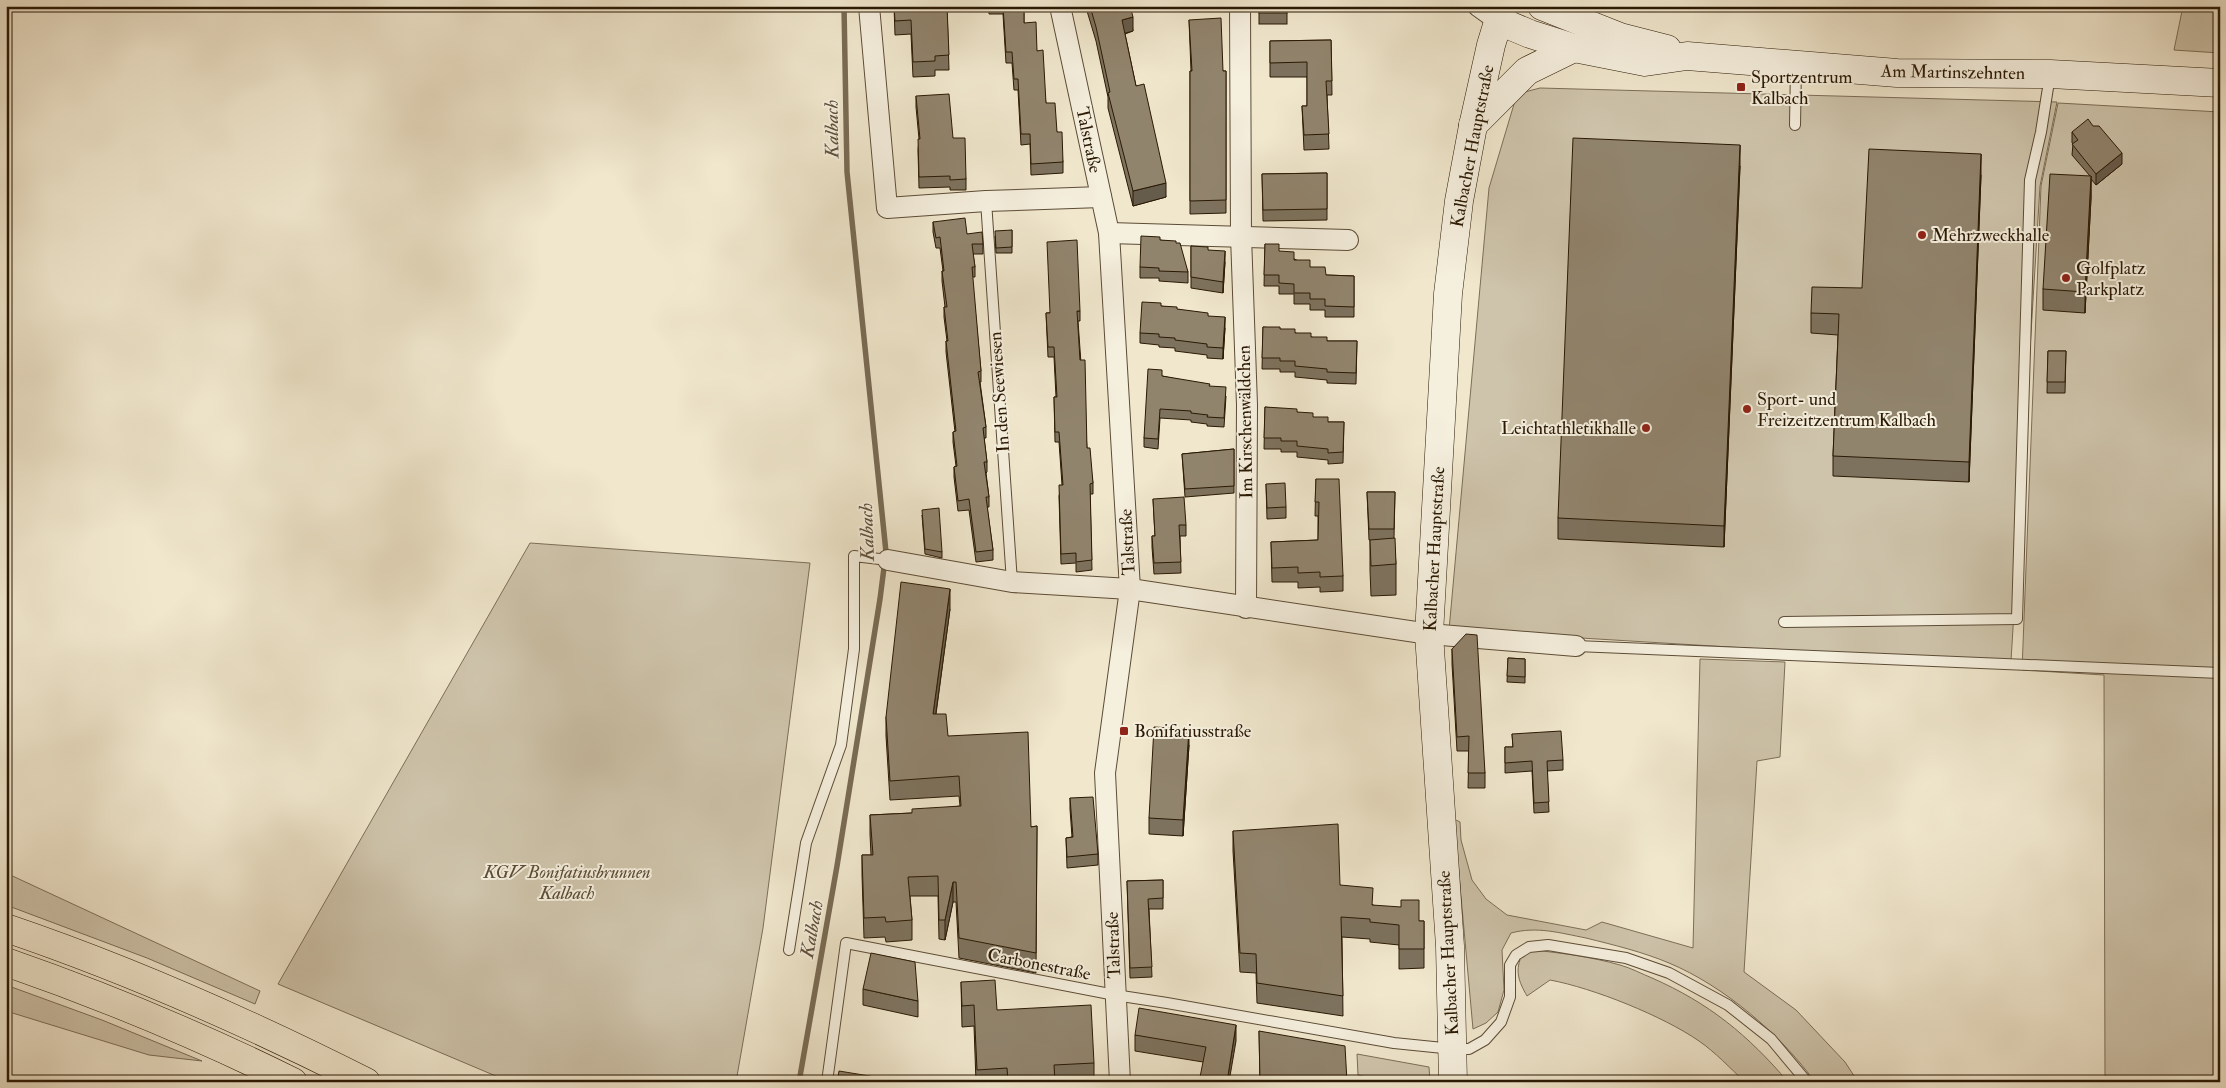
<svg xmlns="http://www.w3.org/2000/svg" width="2226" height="1088" viewBox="0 0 2226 1088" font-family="'IM FELL Double Pica',serif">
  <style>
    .green { fill: #cec4ab; stroke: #7c6e58 }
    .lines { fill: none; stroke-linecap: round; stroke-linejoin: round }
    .stream { stroke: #796b54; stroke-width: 5.5 }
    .lane-casing { stroke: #5c4c36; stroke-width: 12 }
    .street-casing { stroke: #5c4c36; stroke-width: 22 }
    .secondary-casing { stroke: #2a1904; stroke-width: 29 }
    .highway-casing { stroke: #2a1904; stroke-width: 29 }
    .lane { stroke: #f5efde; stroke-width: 10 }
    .street { stroke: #f5efde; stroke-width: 20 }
    .secondary { stroke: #f5efde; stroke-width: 28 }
    .highway { stroke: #f0e7cd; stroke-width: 28 }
    .wall { fill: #7d725e; stroke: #2a1904 }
    .shaded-wall { fill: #665c4c; stroke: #2a1904 }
    .building { fill: #91846d; stroke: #2a1904 }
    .poi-dot { fill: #8f2418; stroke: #f5efde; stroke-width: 2 }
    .labels { text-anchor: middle; stroke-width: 4; stroke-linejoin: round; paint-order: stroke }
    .street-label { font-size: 18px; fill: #2a1904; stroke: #f5efde }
    .poi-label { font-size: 18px; fill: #2a1904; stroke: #f5efde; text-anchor: start }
    .park-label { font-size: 18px; font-style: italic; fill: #5b4c36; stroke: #f5efde }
    .water-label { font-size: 19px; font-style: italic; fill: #5e4f39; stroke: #f5efde }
  </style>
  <rect width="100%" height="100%" fill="#f0e7cd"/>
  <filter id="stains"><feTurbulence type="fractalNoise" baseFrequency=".004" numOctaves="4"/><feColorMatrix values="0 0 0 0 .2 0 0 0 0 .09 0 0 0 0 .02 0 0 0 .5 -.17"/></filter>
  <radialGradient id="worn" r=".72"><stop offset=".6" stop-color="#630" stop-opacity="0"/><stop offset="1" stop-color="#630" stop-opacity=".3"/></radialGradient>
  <g class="green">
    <path d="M2183,6H2220V53L2174,50Z"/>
    <path d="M1540,88L2057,102L2040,186L2011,661L1795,651L1449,630L1489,188L1517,94Z"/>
    <path d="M2058,103L2220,112V1082H2105L2104,675L2022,670L2041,186Z"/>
    <path d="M530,543L810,563L763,928L736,1082H510L278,984Z"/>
    <path d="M1700,659L1785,662L1780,757L1757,761L1744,972L1796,1010L1845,1062L1858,1082H1815C1780,1034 1724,986 1669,963C1643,952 1614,945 1586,938C1560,933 1537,926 1511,933L1502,950L1504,990L1498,1012L1486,1023L1473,1029L1454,819L1460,822L1461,840L1472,880L1486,899L1507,915L1586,930L1602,922L1693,948Z"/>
    <path d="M6,873L260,991L255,1004L147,958L6,905Z"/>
    <path d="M1533,950C1562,953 1592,957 1620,965C1631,968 1642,974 1652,978C1709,1003 1748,1035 1788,1082H1745C1730,1068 1715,1052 1699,1041C1663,1016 1593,988 1550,980L1527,996C1519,982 1515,972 1521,957Z"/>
    <path d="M6,985L102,1020L202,1061L149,1055L6,1011Z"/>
    <path d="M1357,1054L1429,1067L1430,1082H1390L1358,1075Z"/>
  </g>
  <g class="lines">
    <path class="stream" d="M799,1082L837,866L880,599L886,552L847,172L844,6"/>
    <defs>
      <g id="lane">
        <path d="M1795,125L1796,66"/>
        <path d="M986,201L1012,582"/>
        <path d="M1784,622L2017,619L2030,180L2041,132L2050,75"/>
        <path d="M1576,646L2220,673"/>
        <path d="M789,950L806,843L841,745L854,649V556L888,560"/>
        <path d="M827,1082L846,943L1115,995L1167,1003L1394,1043L1453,1049H1469L1485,1040L1501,1022L1510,997V965L1516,955L1529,947L1548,945L1626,958L1669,973L1728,1005L1771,1039L1807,1082"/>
      </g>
      <g id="street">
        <path d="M869,6L887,208L986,201L1101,197"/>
        <path d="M1060,6L1109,233L1130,589L1105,773L1120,1082"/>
        <path d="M1240,6L1241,236L1247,405L1246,608"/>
        <path d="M1478,6L1499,21"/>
        <path d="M1109,233L1348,240"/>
        <path d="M888,560L1012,582L1130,589L1429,634L1576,646"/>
      </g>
      <g id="secondary">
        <path d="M1542,6L1620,37L1667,49"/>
        <path d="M1499,21L1530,34L1574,48L1645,62L1687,56L1897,73L2050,74L2220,83"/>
        <path d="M1473,125L1527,71L1574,48"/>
        <path d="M1453,1082L1450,946L1429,634L1448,294L1459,201L1473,126L1491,45L1503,6"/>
      </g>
      <g id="highway">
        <path d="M6,928C130,970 249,1023 366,1082"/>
        <path d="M6,962C104,996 200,1036 293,1082"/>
      </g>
    </defs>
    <use href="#lane" class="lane-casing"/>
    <use href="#street" class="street-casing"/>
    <use href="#secondary" class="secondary-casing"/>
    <use href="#highway" class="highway-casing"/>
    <use href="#lane" class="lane"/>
    <use href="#street" class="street"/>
    <use href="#secondary" class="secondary"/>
    <use href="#highway" class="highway"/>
  </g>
  <g class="wall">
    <path d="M894,6H954V8H947L949,70H935V76L913,77L911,34L895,35Z"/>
    <path d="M989,6H1024V23L1037,51L1046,103L1057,132L1063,162V173L1031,175L1030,144L1021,145L1018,90H1014L1012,63H1006L1003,14H989Z"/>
    <path d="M1087,6H1130L1133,31L1125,34L1136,86L1166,197L1133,206L1108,108V97L1096,41L1087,11Z"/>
    <rect x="1259" y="6" width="28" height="18"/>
    <path d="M1189,20L1223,71H1226V213L1190,214V71H1191Z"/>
    <path d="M1331,40L1332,95H1327L1329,149L1304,150L1302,106H1307V77H1270V41Z"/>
    <path d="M916,96L953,138L966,179V190H950V187L919,188L918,150L919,139L916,107Z"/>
    <path d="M2072,132L2122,164L2096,185L2091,179V198L2085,313L2043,310V289L2090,176L2072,155L2073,144L2072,143Z"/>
    <path d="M1740,166L1724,547L1558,539V518Z"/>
    <path d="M1327,173V220L1263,221L1262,174Z"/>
    <path d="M1981,175L1969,482L1833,476V456L1838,335L1811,333V313L1862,288Z"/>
    <path d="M933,222L967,234L983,244V254H973L975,267V277H972L981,371V382H980L986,427V438H984L987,462V472L986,473L989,497V507H987L993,550V560L976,562L969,510L958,511L954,477V467L956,466L953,442V432H955L946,352V341H947L944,317V307H945L942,281V271H943L940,248H936L933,232Z"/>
    <path d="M1012,230V253H996L995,236Z"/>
    <path d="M1160,240L1176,243L1188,272V283L1159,281V278H1140V267Z"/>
    <path d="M1265,244L1326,275L1354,276V317H1325V310H1310V304H1294V294H1279V286H1264Z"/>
    <path d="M1191,246L1208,250L1225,262L1223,293L1191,288Z"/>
    <path d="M1161,306L1208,316L1225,328L1223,359L1207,358V355L1175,351V348L1159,347V345L1140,343V333Z"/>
    <path d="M1080,311V321H1078L1087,448L1093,483V494H1090L1092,570L1076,572V563L1061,564L1059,496L1062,485L1059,442H1055L1054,397H1056L1054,357H1048L1046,313Z"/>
    <path d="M1263,327L1280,329L1327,341H1357L1356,384L1327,383V380L1295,377V372H1280V369H1262Z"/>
    <path d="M2048,351H2066L2065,393H2047Z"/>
    <path d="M1162,376L1209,386L1226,396L1224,427L1207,426V424L1191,422V420L1160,418L1158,449L1144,447V438Z"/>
    <path d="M1265,407L1297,412L1328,422H1344L1343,463L1328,464V460L1297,457V452H1281V449H1264Z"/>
    <path d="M1234,449V493L1185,497L1182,454Z"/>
    <path d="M1316,479L1343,576V591L1320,592V587L1298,588V582H1272L1271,542L1318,540V516H1315Z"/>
    <path d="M1266,484L1286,507V518L1267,519Z"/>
    <path d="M1367,492H1395L1394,538L1396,564V595L1371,596L1370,570V540H1369Z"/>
    <path d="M1153,499L1186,525V536H1180L1181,573L1154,574L1152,547V536H1155Z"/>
    <path d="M922,515L942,552V558L925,554Z"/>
    <path d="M950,609L936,714L948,736L1031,827L1037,826L1036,973L959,958L956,902H953L945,940L939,939L938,896H910L912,920V940L886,942L885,937L864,938L862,875V855H871L870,834V815L912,813L960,806L959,796L890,800L886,736V717Z"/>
    <path d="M1452,649L1485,773V788H1468L1469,751H1457L1452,664Z"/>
    <path d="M1508,658L1525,659V683L1507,682Z"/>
    <path d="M1512,734L1563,760V770L1547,771L1549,812L1534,813L1532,771L1505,773V747H1513Z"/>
    <path d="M1189,745L1183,836L1149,834V818Z"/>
    <path d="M1070,798L1098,854V865L1067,868L1066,838L1072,837L1070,809Z"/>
    <path d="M1233,831L1340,885L1373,905L1419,921H1424V968L1399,969V945L1370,942V939L1342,937L1343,1016L1257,1003L1256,973L1240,972L1233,851Z"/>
    <path d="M1163,880V909H1149L1152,977L1130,978L1127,881Z"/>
    <path d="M961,982L997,1010L1094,1063V1082H976L974,1026L962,1027Z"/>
    <path d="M863,989L918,1001V1017L863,1005Z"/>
    <path d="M1259,1031L1347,1082H1260Z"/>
    <path d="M1135,1035L1236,1041L1203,1062L1135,1051Z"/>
  </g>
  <g class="shaded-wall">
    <path d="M1133,17V31L1122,34V20Z"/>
    <path d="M1740,145V166L1724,547V526Z"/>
    <path d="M2122,153V164L2096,185V174Z"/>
    <path d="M1981,154V175L1969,482V462Z"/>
    <path d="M2091,176V198L2085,313V292Z"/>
    <path d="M1166,183V197L1133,206V191Z"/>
    <path d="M1225,251V262L1223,293V282Z"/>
    <path d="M1225,317V328L1223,359V348Z"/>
    <path d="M950,589V609L933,734V714Z"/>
    <path d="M1189,729V745L1183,836V820Z"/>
    <path d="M953,882V902L945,940V920Z"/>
    <path d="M1236,1025V1041L1229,1082H1227Z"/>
  </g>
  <g class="building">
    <path d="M894,6H947L949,55L935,56V61L913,62L911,20L895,21Z"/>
    <path d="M1003,6H1024V23L1036,22L1037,51L1043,50L1046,103H1055L1057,132H1062L1063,162L1031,164L1030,134H1021L1018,79H1014L1012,52H1006Z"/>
    <path d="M1090,6H1130L1133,17L1122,20L1136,86L1144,84L1166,183L1133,191L1108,93L1110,92L1096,27Z"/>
    <rect x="1259" y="6" width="28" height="7"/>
    <path d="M1221,18L1223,71H1226V200L1190,201V71H1192L1189,20Z"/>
    <path d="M1331,40L1332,81H1326L1329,134L1304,135L1302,106H1307V62L1270,63V41Z"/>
    <path d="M949,94L953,138H965L966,179L950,180V176L919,177L918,139H920L916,96Z"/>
    <path d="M2088,119L2093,126H2099L2122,153L2096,174L2072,144L2078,140L2072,132Z"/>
    <path d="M1573,138L1740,145L1724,526L1558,518Z"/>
    <path d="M1869,149L1981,154L1969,462L1833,456L1839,314L1811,313L1812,287L1862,288Z"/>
    <path d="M1327,173V209L1263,210L1262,174Z"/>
    <path d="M2050,174L2091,176L2085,292L2043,289Z"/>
    <path d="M965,218L967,234L982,232L983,244H972L975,267H972L981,371L978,372L986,427L983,428L987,462H984L989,497H986L993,550L976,552L969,499L958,501L954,467L957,466L953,432L956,431L946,341H948L944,307H947L942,271H944L940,237L936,238L933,222Z"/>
    <path d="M1012,230V247L996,248L995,231Z"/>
    <path d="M1141,236L1160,237V240L1176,241V243H1180L1188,272L1159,271V268L1140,267Z"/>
    <path d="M1077,240L1080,311H1077L1080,360H1085L1087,448H1090L1093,483L1090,484L1092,560L1076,562V553L1061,554L1059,485H1063L1059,432H1055L1054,397H1057L1054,347H1048L1046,313H1050L1047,242Z"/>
    <path d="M1265,244H1279V251L1294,252V260H1310V267H1325L1326,275L1354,276V307L1325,306V299H1310V293H1294V284L1279,283V275H1264Z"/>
    <path d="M1191,246L1208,247V250L1225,251L1223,282L1191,277Z"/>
    <path d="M1142,302L1161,303V306L1177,307V309L1208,313V316L1225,317L1223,348L1207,347V344L1175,340V338L1159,337V334L1140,333Z"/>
    <path d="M1263,327H1280V329H1295V333H1311V337H1327V341H1357L1356,373L1327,372V369L1295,366V361H1280V358H1262Z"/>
    <path d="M2048,351H2066L2065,382H2047Z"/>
    <path d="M1148,369L1162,370V376L1210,384L1209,386L1226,387L1224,418L1207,417L1208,415L1191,413V411L1160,409L1158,439L1144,438Z"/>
    <path d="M1265,407L1297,409V412L1313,413V417H1328V422H1344L1343,452L1328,453V449L1297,446V441H1281V438H1264Z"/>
    <path d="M1234,449V486L1185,489L1182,454Z"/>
    <path d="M1316,479H1339L1343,576L1320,577V572L1298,573V567L1272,568L1271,542L1318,540L1319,502H1315Z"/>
    <path d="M1285,483L1286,507L1267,508L1266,484Z"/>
    <path d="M1367,492H1395L1394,529H1369Z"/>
    <path d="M1184,497L1186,525H1179L1181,562L1154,563L1152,536H1155L1153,499Z"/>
    <path d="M939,508L942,552L925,549L922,510Z"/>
    <path d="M1395,538L1396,564L1371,566L1370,540Z"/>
    <path d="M901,582L950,589L933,714H946L948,736L1028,732L1031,827L1037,826L1036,953L959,938L956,882H953L945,920H939L938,876L908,877L912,920L886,922L885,917L864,918L862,855H873L870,815L912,813V809L961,806L959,776L890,781L886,717Z"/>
    <path d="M1466,634L1477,635L1485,773H1468L1469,736L1457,737L1452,649Z"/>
    <path d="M1508,658L1525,659V677L1507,676Z"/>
    <path d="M1154,727L1189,729L1183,820L1149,818Z"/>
    <path d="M1561,731L1563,760L1547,761L1549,802L1534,803L1532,761L1505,763V747H1513L1512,734Z"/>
    <path d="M1093,797L1098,854L1067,857L1066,838L1073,837L1070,798Z"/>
    <path d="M1338,824L1340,885L1373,888L1372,905L1401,907V900H1419V921H1424V949H1399V925L1370,922V919L1341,917L1343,996L1257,983L1256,954L1240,953L1233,831Z"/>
    <path d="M1163,880V898L1148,899L1152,967L1130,968L1127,881Z"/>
    <path d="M871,953L915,962L918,1001L863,989Z"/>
    <path d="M995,980L997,1010L1091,1005L1094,1063L1054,1065L1055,1082H1008L1007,1068L977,1070L974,1005L962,1006L961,982Z"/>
    <path d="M1139,1008L1236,1025L1227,1082H1199L1206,1047L1135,1035Z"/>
    <path d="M1259,1031L1345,1046L1347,1082H1260Z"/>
    <path d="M839,1071L900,1081V1082H837Z"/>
  </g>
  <g class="poi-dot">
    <rect x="1736" y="82" width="10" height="10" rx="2.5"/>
    <circle cx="1922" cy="235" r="5"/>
    <circle cx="2066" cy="278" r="5"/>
    <circle cx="1747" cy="409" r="5"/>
    <circle cx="1646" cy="428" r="5"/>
    <rect x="1119" y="726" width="10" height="10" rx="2.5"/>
  </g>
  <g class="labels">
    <g class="street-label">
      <text transform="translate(1953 72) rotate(1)" y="6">Am Martinszehnten</text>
      <text transform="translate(1089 140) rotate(78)" y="6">Talstraße</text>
      <text transform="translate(1472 146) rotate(-79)" y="6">Kalbacher Hauptstraße</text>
      <text transform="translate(999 392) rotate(-94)" y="6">In den Seewiesen</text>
      <text transform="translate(1245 422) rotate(-91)" y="6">Im Kirschenwäldchen</text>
      <text transform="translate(1127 542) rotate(-93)" y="6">Talstraße</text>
      <text transform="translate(1434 549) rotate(-87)" y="6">Kalbacher Hauptstraße</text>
      <text transform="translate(1113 945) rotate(-92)" y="6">Talstraße</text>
      <text transform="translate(1448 953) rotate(-93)" y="6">Kalbacher Hauptstraße</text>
      <text transform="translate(1039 964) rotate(11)" y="6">Carbonestraße</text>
    </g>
    <g class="poi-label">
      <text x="1751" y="83">Sportzentrum<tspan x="1751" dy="21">Kalbach</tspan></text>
      <text x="1932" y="241">Mehrzweckhalle</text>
      <text x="2076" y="274">Golfplatz<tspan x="2076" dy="21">Parkplatz</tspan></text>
      <text x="1757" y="405">Sport- und<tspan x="1757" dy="21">Freizeitzentrum Kalbach</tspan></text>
      <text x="1636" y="434" text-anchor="end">Leichtathletikhalle</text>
      <text x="1134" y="737">Bonifatiusstraße</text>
    </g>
    <g class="park-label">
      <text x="567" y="878">KGV Bonifatiusbrunnen<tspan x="567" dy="21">Kalbach</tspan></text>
    </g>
    <g class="water-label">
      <text transform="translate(831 129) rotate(-91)" y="7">Kalbach</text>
      <text transform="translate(866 532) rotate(-92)" y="7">Kalbach</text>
      <text transform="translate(811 929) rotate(-80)" y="7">Kalbach</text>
    </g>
  </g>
  <rect width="2226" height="1088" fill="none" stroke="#f0e7cd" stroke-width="25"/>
  <rect x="8" y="8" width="2211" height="1073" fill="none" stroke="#2a1904" stroke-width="2.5"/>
  <rect x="12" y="12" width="2201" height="1063" fill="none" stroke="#2a1904"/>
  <rect width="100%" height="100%" filter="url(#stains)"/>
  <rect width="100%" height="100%" fill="url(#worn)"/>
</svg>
